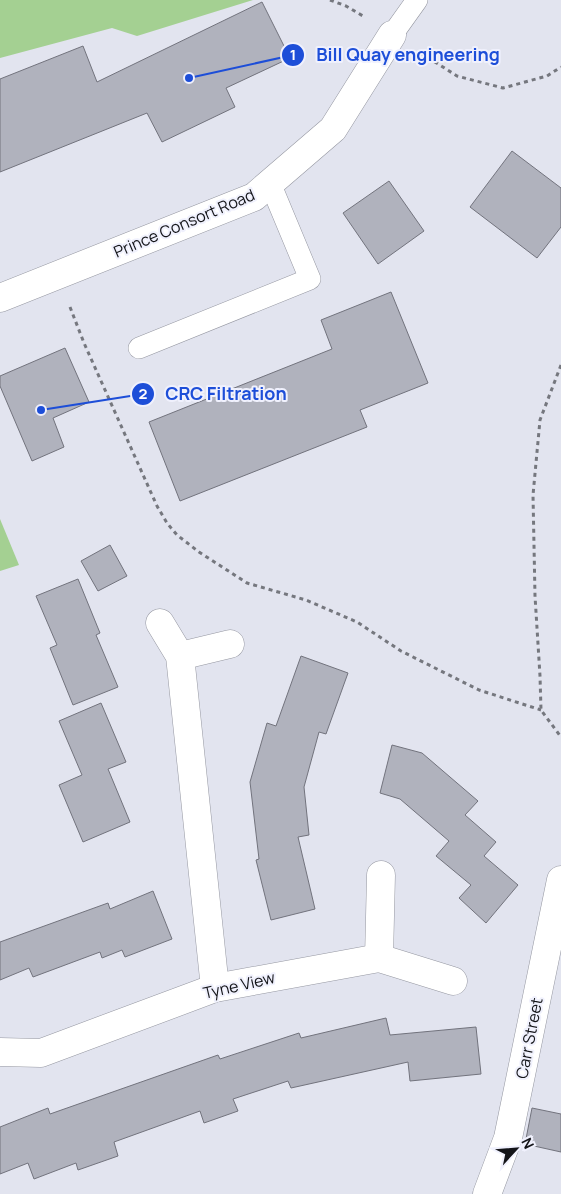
<svg xmlns="http://www.w3.org/2000/svg" width="561" height="1194" viewBox="0 0 561 1194" font-family="Manrope,sans-serif">
  <style>
    .green { fill: #a4d092 }
    .building { fill: #b0b2bd; stroke: #72737d }
    .lines { fill: none; stroke-linecap: round; stroke-linejoin: round }
    .lane-casing { stroke: #9597a1; stroke-width: 22 }
    .street-casing { stroke: #9597a1; stroke-width: 29 }
    .path { stroke: #75777e; stroke-width: 3; stroke-dasharray: 4 4; stroke-linecap: butt }
    .lane { stroke: #fff; stroke-width: 21 }
    .street { stroke: #fff; stroke-width: 28 }
    .labels { text-anchor: middle; stroke-width: 4; stroke-linejoin: round; paint-order: stroke }
    .street-label { font-size: 16px; fill: #131418; stroke: #f0f1fd }
    .leader { fill: none; stroke: #1d4ed8; stroke-width: 2 }
    .callout-dot { fill: #1d4ed8; stroke: #f0f1fd; stroke-width: 2 }
    .mark-label { font-size: 15px; text-anchor: middle; font-weight: bold; fill: #fff }
    .callout-label { font-size: 18px; text-anchor: middle; font-weight: bold; fill: #1d4ed8; stroke: #f0f1fd; stroke-width: 4; stroke-linejoin: round; paint-order: stroke }
  </style>
  <rect width="100%" height="100%" fill="#e2e4ef"/>
  <g class="green">
    <path d="M0,0H253L137,36L112,28L0,58Z"/>
    <path d="M0,519L19,565L0,571Z"/>
  </g>
  <g class="building">
    <path d="M262,2L290,58L226,88L235,107L162,142L147,113L0,172V79L83,46L97,82Z"/>
    <path d="M512,151L561,188V227L537,258L470,207Z"/>
    <path d="M389,181L424,231L378,264L343,213Z"/>
    <path d="M391,292L428,383L360,410L367,427L180,501L149,422L332,349L321,320Z"/>
    <path d="M65,348L89,402L53,418L64,447L32,461L0,386V376Z"/>
    <path d="M110,545L127,576L98,591L81,561Z"/>
    <path d="M78,579L100,633L96,635L118,687L73,705L50,648L57,645L36,596Z"/>
    <path d="M301,656L348,673L326,734L319,732L304,787L309,835L298,837L315,909L271,920L256,860L259,859L250,782L267,723L276,726Z"/>
    <path d="M101,703L126,762L108,769L130,822L83,842L59,785L82,775L59,721Z"/>
    <path d="M392,745L422,753L478,801L465,815L496,842L484,856L518,885L486,923L459,898L471,885L436,856L449,841L400,799L380,793Z"/>
    <path d="M153,891L172,939L125,957L122,950L102,958L100,952L33,977L29,968L0,980V942L108,903L110,909Z"/>
    <path d="M386,1018L390,1035L476,1027L481,1074L410,1081L408,1062L291,1088L288,1081L233,1099L238,1111L204,1123L200,1111L114,1142L118,1156L78,1170L76,1163L34,1179L28,1163L0,1174V1127L48,1108L50,1114L218,1055L220,1059L299,1033L301,1038Z"/>
    <path d="M532,1108L561,1114V1152L525,1144Z"/>
  </g>
  <g class="lines">
    <defs>
      <g id="lane">
        <path d="M392,35L417,0"/>
        <path d="M139,348L310,279L270,183"/>
      </g>
      <g id="street">
        <path d="M0,298L254,197L333,129L392,35"/>
        <path d="M160,623L180,656L215,988"/>
        <path d="M180,656L230,644"/>
        <path d="M379,958L381,875"/>
        <path d="M0,1052L41,1053L215,988L379,958L453,981"/>
        <path d="M487,1194L508,1138L561,880"/>
      </g>
    </defs>
    <use href="#lane" class="lane-casing"/>
    <use href="#street" class="street-casing"/>
    <g class="path">
      <path d="M330,0L346,6L363,16"/>
      <path d="M421,53L457,76L503,88L547,76L561,67"/>
      <path d="M70,307L84,343L157,506L167,523L177,535L199,552L247,583L306,600L357,622L401,651L479,690L541,710"/>
      <path d="M561,365L540,420L533,495L535,596L540,676L541,710L561,737"/>
    </g>
    <use href="#lane" class="lane"/>
    <use href="#street" class="street"/>
  </g>
  <g class="labels">
    <g class="street-label">
      <text transform="translate(184 223) rotate(-23)" y="6">Prince Consort Road</text>
      <text transform="translate(239 985) rotate(-13)" y="6">Tyne View</text>
      <text transform="translate(529 1038) rotate(-79)" y="6">Carr Street</text>
    </g>
  </g>
  <path class="leader" d="M189 78L293 55M41 410L143 394"/>
  <g class="callout-dot">
    <circle cx="189" cy="78" r="5"/>
    <circle cx="41" cy="410" r="5"/>
    <circle cx="293" cy="55" r="12"/>
    <circle cx="143" cy="394" r="12"/>
  </g>
  <g class="mark-label">
    <text x="293" y="60">1</text>
    <text x="143" y="399">2</text>
  </g>
  <g class="callout-label">
    <text x="408" y="61">Bill Quay engineering</text>
    <text x="226" y="400">CRC Filtration</text>
  </g>
  <g transform="translate(516 1149) rotate(64)" stroke="#f0f1fd" stroke-width="4" paint-order="stroke">
  <path d="M0-4L9 19L0 12L-9 19Z" fill="#131418"/>
  <text y="-8" font-size="14" font-weight="bold" text-anchor="middle" fill="#131418">N</text>
  </g>
</svg>
